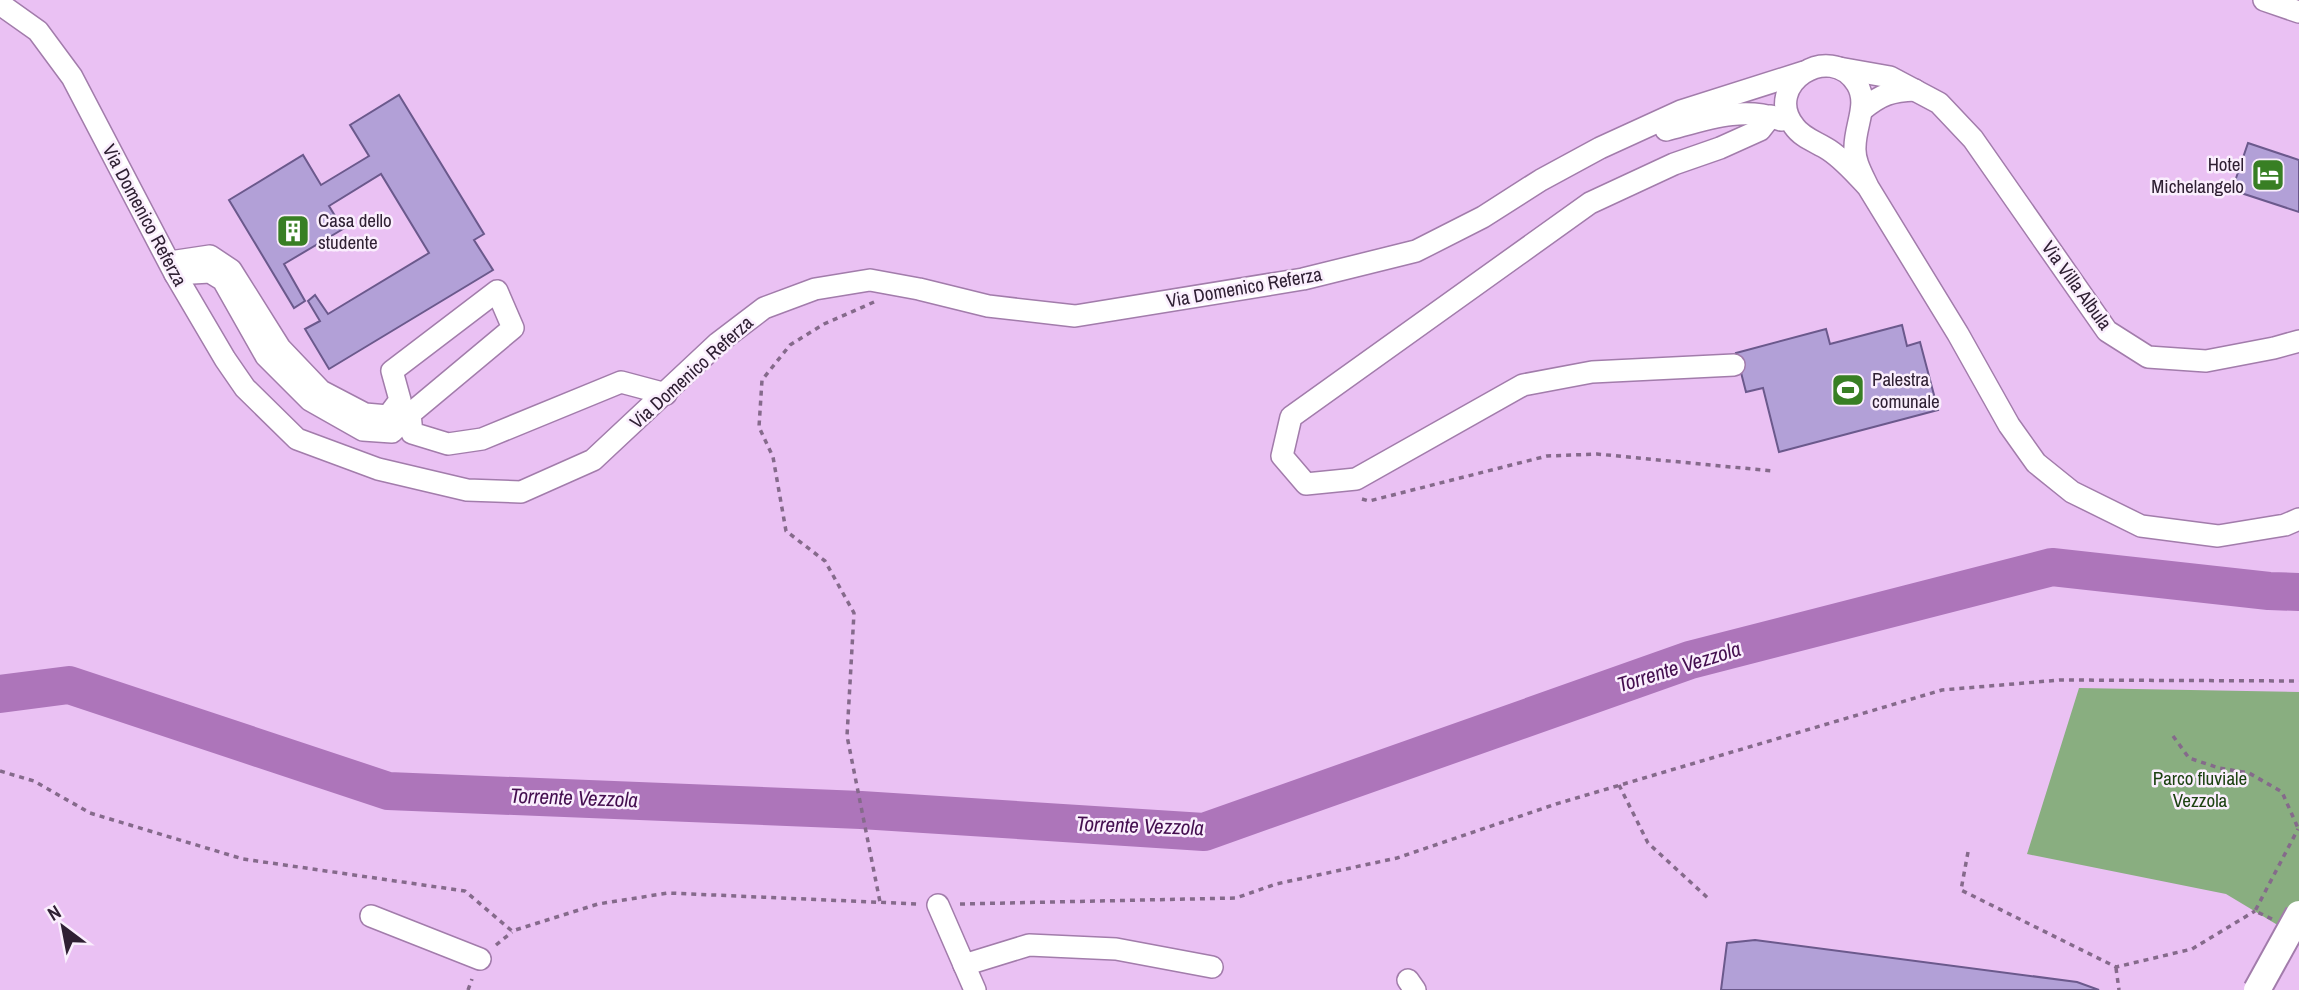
<svg xmlns="http://www.w3.org/2000/svg" width="2299" height="990" viewBox="0 0 2299 990" font-family="'Archivo Narrow',sans-serif">
  <style>
    .green { fill: #89ae80 }
    .lines { fill: none; stroke-linecap: round; stroke-linejoin: round }
    .river { stroke: #ad75ba; stroke-width: 38 }
    .building { fill: #b2a0d7; stroke: #6b598c; stroke-width: 2 }
    .minor-casing { stroke: #a27cab; stroke-width: 24 }
    .path { stroke: #856a8b; stroke-width: 3.5; stroke-dasharray: 5 5; stroke-linecap: butt }
    .minor { stroke: #fff; stroke-width: 21 }
    .major-bridge-casing { stroke: #a27cab; stroke-width: 30; stroke-linecap: butt }
    .major-bridge { stroke: #fff; stroke-width: 26 }
    .labels { text-anchor: middle; stroke-width: 5; stroke-linejoin: round; paint-order: stroke }
    .poi-label { font-size: 19px; fill: #2f2033; stroke: #faeefd; text-anchor: start }
    .street-label { font-size: 19px; fill: #2f2033; stroke: #faeefd }
    .park-label { font-size: 19px; fill: #1c4211; stroke: #faeefd }
    .water-label { font-size: 21px; font-style: italic; fill: #440e4f; stroke: #faeefd }
  </style>
  <rect width="100%" height="100%" fill="#eac1f3"/>
  <path class="green" d="M2079,688L2299,692V938L2226,894L2027,854Z"/>
  <g class="lines">
    <path class="river" d="M0,694L69,685L388,791L861,810L1204,832L1690,660L2052,567L2269,591L2299,592"/>
  </g>
  <g class="building">
    <path d="M399,95L484,234L474,240L493,270L329,369L305,329L320,321L308,301L315,295L328,314L429,253L381,174L329,206L343,229L284,264L305,301L294,308L229,200L303,155L321,185L369,156L350,125Z"/>
    <path d="M2248,143L2299,160V212L2232,190Z"/>
    <path d="M1902,325L1907,346L1920,342L1938,410L1779,452L1763,388L1746,392L1736,353L1826,329L1830,344Z"/>
    <path d="M1755,940L2077,982L2099,990H1721L1727,943Z"/>
  </g>
  <g class="lines">
    <defs>
      <g id="minor">
        <path d="M2264,0L2299,12"/>
        <path d="M0,4L38,31L72,77L175,274L225,359L245,388L297,439L378,469L467,490L521,492L593,460L718,343L764,308L815,289L870,280L919,289L988,306L1075,316L1303,279L1416,251L1483,217L1541,180L1600,148L1681,111L1804,72"/>
        <path d="M1839,68L1890,77L1939,103L1973,139L2107,331L2148,357L2206,361L2274,348L2299,341"/>
        <path d="M1862,110C1881,94 1892,91 1915,90"/>
        <path d="M1666,130C1704,120 1743,105 1781,120"/>
        <path d="M1868,187C1856,174 1844,160 1829,150C1817,142 1802,138 1794,126C1762,85 1830,40 1857,84C1869,104 1855,125 1855,147C1854,161 1862,174 1868,187L1958,334L2009,425L2036,463L2072,492L2141,526L2218,536L2285,525L2299,519"/>
        <path d="M170,262L210,256L231,270L280,348L321,391L365,414L388,416L400,400L392,371L497,291L513,328L410,414L412,433L448,444L482,439L621,382L666,394"/>
        <path d="M175,274L210,272L223,280L266,356L310,400L363,430L392,432L410,414"/>
        <path d="M1734,365L1592,372L1523,385L1356,479L1306,484L1282,456L1291,417L1590,203L1674,164L1720,148L1760,130L1771,116"/>
        <path d="M938,905L975,990"/>
        <path d="M371,916L480,959"/>
        <path d="M964,965L1029,945L1116,949L1212,967"/>
        <path d="M1408,980L1415,990"/>
      </g>
    </defs>
    <use href="#minor" class="minor-casing"/>
    <g class="path">
      <path d="M874,302L824,324L790,345L762,380L759,427L773,457L786,531L825,561L854,613L847,736L880,902"/>
      <path d="M1362,499L1369,501L1547,456L1597,454L1773,471"/>
      <path d="M2173,736L2189,758L2219,768L2249,773L2282,792L2298,828"/>
      <path d="M0,771L34,781L90,813L243,859L465,891L512,931L598,904L668,893L918,904"/>
      <path d="M1619,785L1648,843L1710,900"/>
      <path d="M1968,852L1961,890L2116,967L2192,949L2255,911"/>
      <path d="M960,904L1236,898L1276,884L1397,858L1556,804L1942,690L2060,680L2299,681"/>
      <path d="M2272,919L2255,911L2298,829"/>
      <path d="M496,945L512,932"/>
      <path d="M2116,968L2119,990"/>
      <path d="M468,990L472,979"/>
    </g>
    <use href="#minor" class="minor"/>
    <defs>
      <path id="major-bridge" d="M2257,990L2299,914"/>
    </defs>
    <use href="#major-bridge" class="major-bridge-casing"/>
    <use href="#major-bridge" class="major-bridge"/>
  </g>
  <defs>
    <symbol id="hotel-square" viewBox="-11 -11 22 22"><rect x="-9" y="-9" width="18" height="18" rx="4" fill="#387f24" stroke="#faeefd"/><path d="M-6-4.5h1.5V1H6V5H4.5V3h-9V5H-6ZM-4 0a1.8 1.8 0 1 1 3.6 0ZM.5 0V-2.5h3Q6-2.5 6 0Z" fill="#fff"/></symbol>
    <symbol id="building-square" viewBox="-11 -11 22 22"><rect x="-9" y="-9" width="18" height="18" rx="4" fill="#387f24" stroke="#faeefd"/><path d="M-4-6H4V6H1V3H-1V6H-4ZM-2.5-4.3h1.7v1.8h-1.7ZM.8-4.3h1.7v1.8H.8ZM-2.5-1h1.7V.8h-1.7ZM.8-1h1.7V.8H.8Z" fill="#fff"/></symbol>
    <symbol id="stadium-square" viewBox="-11 -11 22 22"><rect x="-9" y="-9" width="18" height="18" rx="4" fill="#387f24" stroke="#faeefd"/><path d="M0-5a6.5 5 0 1 0 0 10a6.5 5 0 1 0 0-10ZM-3.5-1.8h7v3.6h-7Z" fill="#fff"/></symbol>
  </defs>
  <g fill-rule="evenodd">
    <use href="#hotel-square" x="2249" y="156" width="38" height="38"/>
    <use href="#building-square" x="274" y="212" width="38" height="38"/>
    <use href="#stadium-square" x="1829" y="371" width="38" height="38"/>
  </g>
  <g class="labels">
    <g class="poi-label">
      <text x="2244" y="171" text-anchor="end">Hotel<tspan x="2244" dy="22">Michelangelo</tspan></text>
      <text x="318" y="227">Casa dello<tspan x="318" dy="22">studente</tspan></text>
      <text x="1872" y="386">Palestra<tspan x="1872" dy="22">comunale</tspan></text>
    </g>
    <g class="street-label">
      <text transform="translate(145 215) rotate(62)" y="7">Via Domenico Referza</text>
      <text transform="translate(2077 285) rotate(54)" y="7">Via Villa Albula</text>
      <text transform="translate(1244 287) rotate(-10)" y="7">Via Domenico Referza</text>
      <text transform="translate(691 372) rotate(-42)" y="7">Via Domenico Referza</text>
    </g>
    <g class="park-label">
      <text x="2200" y="785">Parco fluviale<tspan x="2200" dy="22">Vezzola</tspan></text>
    </g>
    <g class="water-label">
      <text transform="translate(1679 667) rotate(-17)" y="7">Torrente Vezzola</text>
      <text transform="translate(574 798) rotate(2)" y="7">Torrente Vezzola</text>
      <text transform="translate(1140 826) rotate(2)" y="7">Torrente Vezzola</text>
    </g>
  </g>
  <g transform="translate(63 927) rotate(328)" stroke="#faeefd" stroke-width="5" paint-order="stroke">
  <path d="M0-5L12 26L0 18L-12 26Z" fill="#2f2033"/>
  <text y="-10" font-size="19" font-weight="bold" text-anchor="middle" fill="#2f2033">N</text>
  </g>
</svg>
